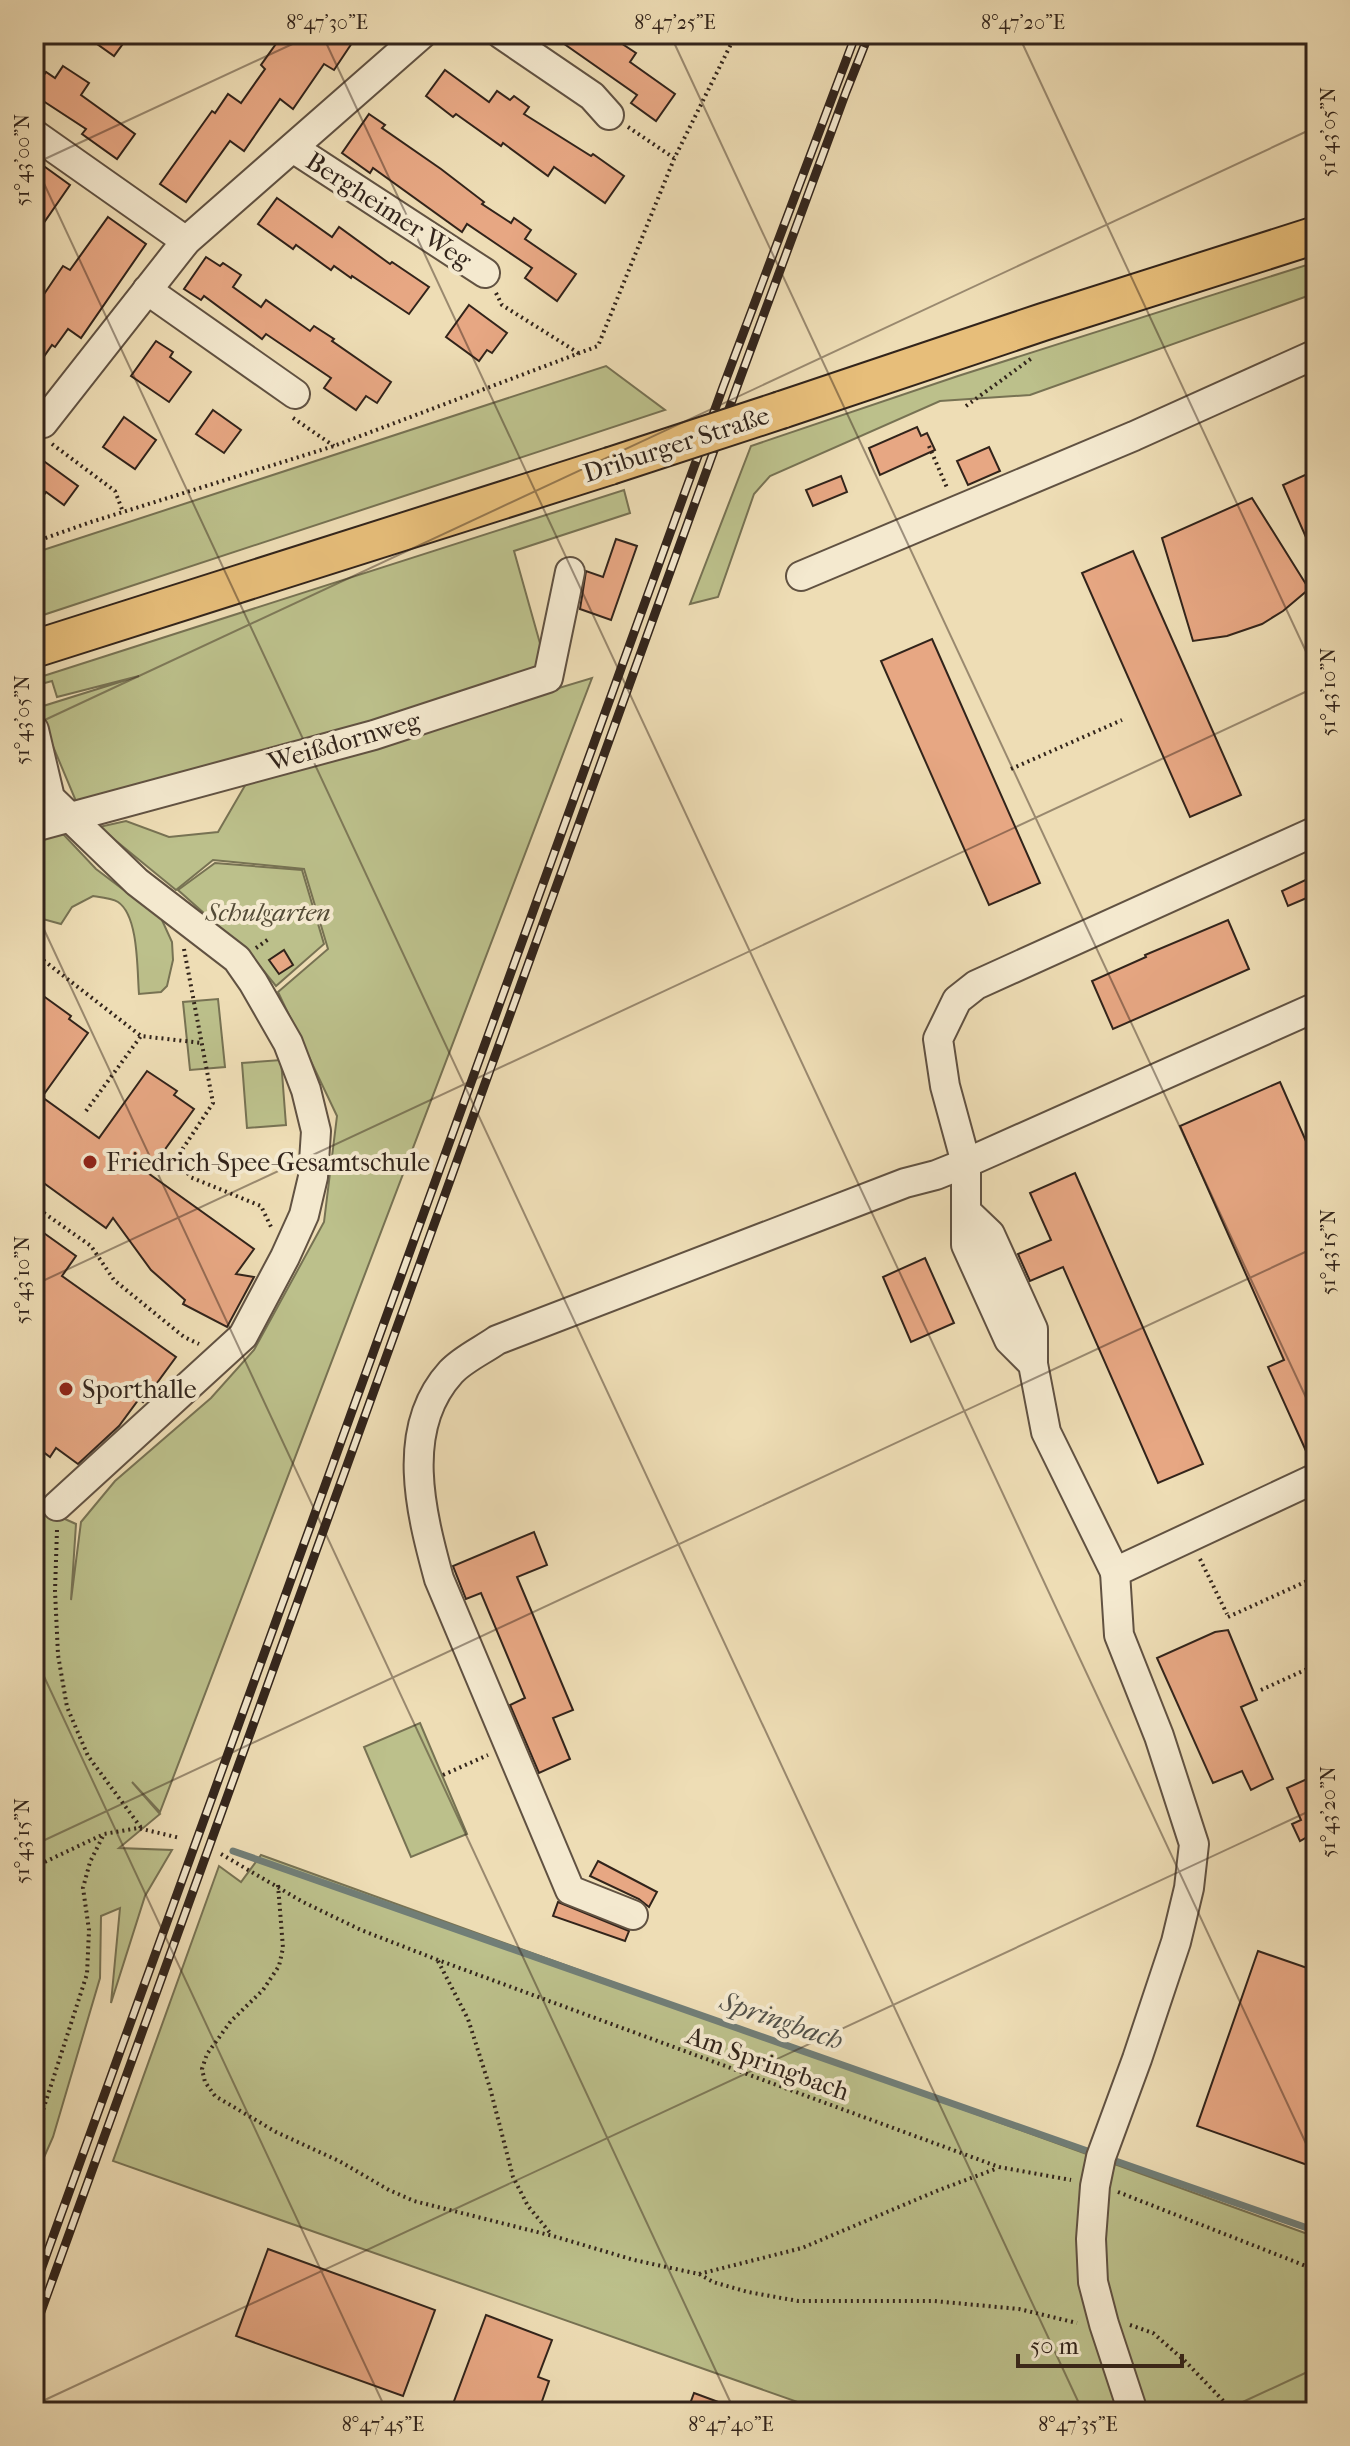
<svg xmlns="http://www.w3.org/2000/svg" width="1350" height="2446" viewBox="0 0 1350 2446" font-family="'IM FELL French Canon',serif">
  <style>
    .green { fill: #bcc08b; stroke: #777253; stroke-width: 2 }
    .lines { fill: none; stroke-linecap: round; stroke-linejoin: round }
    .stream { stroke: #717e77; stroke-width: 7 }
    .building { fill: #e7a783; stroke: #32241b; stroke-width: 2 }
    .minor-casing { stroke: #615242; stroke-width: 32 }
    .major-casing { stroke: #32241b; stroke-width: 40 }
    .path { stroke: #32241b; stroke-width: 4; stroke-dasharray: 2 4; stroke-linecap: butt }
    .minor { stroke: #f4e9cf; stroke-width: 28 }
    .major { stroke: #e7be7a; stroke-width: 36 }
    .rail-casing { stroke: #32241b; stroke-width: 9 }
    .rail { stroke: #f4e9cf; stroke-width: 6; stroke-dasharray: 18; stroke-linecap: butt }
    .major-bridge-casing { stroke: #32241b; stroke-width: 40; stroke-linecap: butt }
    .major-bridge { stroke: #e7be7a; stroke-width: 36 }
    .ticks { fill: none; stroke: #32241b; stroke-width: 2; stroke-opacity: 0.45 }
    .poi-dot { fill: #8f2418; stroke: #f4e9cf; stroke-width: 3 }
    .labels { text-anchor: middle; stroke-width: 8; stroke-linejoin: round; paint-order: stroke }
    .street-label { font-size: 26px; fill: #32241b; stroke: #f4e9cf }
    .park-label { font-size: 26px; font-style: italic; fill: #544b37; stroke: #f4e9cf }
    .poi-label { font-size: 26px; fill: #32241b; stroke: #f4e9cf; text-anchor: start }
    .water-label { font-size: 28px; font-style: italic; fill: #525149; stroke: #f4e9cf }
    .neatline { fill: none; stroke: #32241b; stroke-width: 3 }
    .ticks-label { font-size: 20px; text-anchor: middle; fill: #32241b }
  </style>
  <rect width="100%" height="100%" fill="#eeddb5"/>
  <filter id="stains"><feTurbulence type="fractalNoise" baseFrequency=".0025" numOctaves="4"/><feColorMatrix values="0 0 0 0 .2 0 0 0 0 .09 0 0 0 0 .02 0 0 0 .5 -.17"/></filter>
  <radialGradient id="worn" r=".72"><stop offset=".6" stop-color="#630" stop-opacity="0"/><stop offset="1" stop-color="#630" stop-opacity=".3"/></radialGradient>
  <g class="green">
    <path d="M1316,262V293L1030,395L940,401L770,476L754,494L718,597L690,604L751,446L958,376Z"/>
    <path d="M606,366L665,410L34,618V553Z"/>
    <path d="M624,490L630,513L514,551L543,654L542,669L503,683L78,806L37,708L139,676L57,697L52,681L34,686V679Z"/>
    <path d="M592,678L160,1812L132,1782L160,1814L119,1848L172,1850L145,1896L111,2003L120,1908L101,1916L100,1978L53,2137L34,2180V1505L76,1524L71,1600L81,1522L115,1481L211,1398L254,1350L324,1222L337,1116L278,992L328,949L304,869L213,860L176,890L99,827L126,821L169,837L218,832L247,782Z"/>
    <path d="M53,828L64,835L96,869L161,918L172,942L173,960L167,986L161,992L139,994C137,971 139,916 118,902C112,898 100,897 93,896L72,907L61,924L39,918L34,900V834Z"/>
    <path d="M215,863L302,870L324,944L276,986L251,955L178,890Z"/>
    <path d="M218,999L225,1067L190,1070L183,1002Z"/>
    <path d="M281,1060L286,1125L247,1128L242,1063Z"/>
    <path d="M420,1723L467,1834L411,1857L364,1747Z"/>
    <path d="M261,1855L1316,2237V2412H826L113,2161L219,1866L241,1882Z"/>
  </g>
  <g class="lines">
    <g class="stream">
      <path d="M233,1851L1096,2154"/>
      <path d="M1107,2158L1316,2231"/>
    </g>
  </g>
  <g class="building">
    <path d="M83,34H130L114,56Z"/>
    <path d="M283,34H358L334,70L324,64L293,109L280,99L244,151L230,141L186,202L160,184L212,111L215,113L228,94L241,103L265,69L261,65Z"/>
    <path d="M550,34H607L636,53L630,62L675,94L656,121L631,103L637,95Z"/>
    <path d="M63,66L89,83L81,95L135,134L117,159L82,134L86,129L34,95V90L46,72L55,78Z"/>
    <path d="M445,70L489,102L497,91L510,100L514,96L529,107L524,114L591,156L593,154L624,176L605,203L554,167L548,176L503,143L501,146L456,114L453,117L426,96Z"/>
    <path d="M369,114L385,125L382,128L441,169L484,202L482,204L511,223L514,218L531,230L525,239L576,274L557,301L525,278L532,268L467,224L462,232L373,168L370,173L342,153Z"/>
    <path d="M34,159L70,185L34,237Z"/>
    <path d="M277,198L332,237L339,227L390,264L392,262L429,287L409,314L352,276L351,278L334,266L331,270L296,245L293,249L258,224Z"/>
    <path d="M108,217L146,244L81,338L68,329L55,347L52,345L34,371V309L63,266L70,270Z"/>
    <path d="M206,257L220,266L223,263L241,275L233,287L261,307L266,300L310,331L314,326L334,339L332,341L391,382L377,403L366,396L356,410L324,388L331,378L266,334L262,339L204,296L201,300L184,289Z"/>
    <path d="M469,305L507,333L492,353L487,350L479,361L446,337Z"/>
    <path d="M156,341L173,352L170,357L191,372L169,402L131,376Z"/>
    <path d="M213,410L241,430L224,453L196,434Z"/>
    <path d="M124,417L156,440L135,469L103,447Z"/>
    <path d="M917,427L921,436L927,433L935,450L880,475L869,448Z"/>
    <path d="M989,447L1000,471L968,485L957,461Z"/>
    <path d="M34,454L78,486L64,505L46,492L34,510Z"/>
    <path d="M1316,470V560L1283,485Z"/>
    <path d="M841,476L847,492L813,506L806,490Z"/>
    <path d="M1252,498L1309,589L1283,611L1262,624L1227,636L1193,641L1162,538Z"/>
    <path d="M616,539L637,546L611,620L580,609L586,571L603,577Z"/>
    <path d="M1133,551L1241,795L1190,817L1082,573Z"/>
    <path d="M932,639L1040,883L989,905L881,661Z"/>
    <path d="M1316,875V894L1288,906L1282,891Z"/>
    <path d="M1228,920L1249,969L1113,1029L1092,981L1146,957L1145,955Z"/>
    <path d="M284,950L293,965L279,974L269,960Z"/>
    <path d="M42,995L71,1016L69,1019L88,1033L42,1097L99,1138L147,1071L177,1091L174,1095L194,1109L148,1173L254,1249L236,1274L254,1277L227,1327L183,1304L185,1300L151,1270L113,1218L106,1228L34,1176V1005Z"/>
    <path d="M1280,1082L1316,1164V1461L1311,1462L1268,1367L1284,1360L1180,1126Z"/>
    <path d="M1075,1173L1203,1464L1158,1483L1063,1267L1030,1281L1018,1254L1051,1240L1030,1193Z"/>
    <path d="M34,1226L76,1256L62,1276L176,1357L143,1402L139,1399L119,1426L78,1464L56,1448L50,1457L34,1445Z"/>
    <path d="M925,1258L954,1323L911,1342L883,1277Z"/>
    <path d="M534,1532L547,1565L517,1577L573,1710L553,1718L570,1759L539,1773L510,1705L525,1698L481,1593L466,1599L453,1566Z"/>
    <path d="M1228,1630L1257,1700L1241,1707L1273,1779L1251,1790L1242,1771L1213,1783L1157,1658L1215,1632Z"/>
    <path d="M1316,1775V1853L1309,1836L1300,1841L1292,1824L1301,1820L1287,1788Z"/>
    <path d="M598,1861L657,1892L649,1907L639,1899L590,1876Z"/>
    <path d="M558,1902L629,1931L625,1941L553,1916Z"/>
    <path d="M1258,1951L1316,1971V2168L1197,2126Z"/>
    <path d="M268,2249L435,2310L403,2396L236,2336Z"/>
    <path d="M486,2315L552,2340L538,2377L549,2381L540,2407L530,2403L527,2412H450Z"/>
    <path d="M694,2393L740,2410V2412H687Z"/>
  </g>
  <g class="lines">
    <defs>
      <g id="minor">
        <path d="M501,34L592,96L609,115"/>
        <path d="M34,134L186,241"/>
        <path d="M293,148L485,273"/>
        <path d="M147,290L295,394"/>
        <path d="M34,416L43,423L186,241L422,34"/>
        <path d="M801,576L1134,436L1316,354"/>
        <path d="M34,730L50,798L137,882L237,959L253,982L288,1043L306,1090L316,1131L313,1177L304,1215L285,1257L243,1336L57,1506"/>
        <path d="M34,827L374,735L548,678L570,572"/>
        <path d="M967,1212L990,1234L1033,1329V1364"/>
        <path d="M1115,1572L1046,1432L1033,1364L1009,1340L966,1245V1163L945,1086L938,1039L957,1000L976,985L1316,831"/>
        <path d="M633,1915L570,1890L439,1579C421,1513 399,1429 451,1372C463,1359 483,1350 497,1340L905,1183L936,1175L966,1163L1316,1007"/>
        <path d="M1133,2412L1104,2324L1093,2282L1091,2239L1095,2186L1101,2157L1137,2059L1176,1942L1189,1888L1194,1844L1159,1736L1119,1635L1115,1572L1316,1478"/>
      </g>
      <g id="major">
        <path d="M781,410L1043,322L1316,235"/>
        <path d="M34,649L610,466"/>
      </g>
    </defs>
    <use href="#minor" class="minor-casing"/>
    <use href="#major" class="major-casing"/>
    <g class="path">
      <path d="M628,127L674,158"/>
      <path d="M496,293L502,305L580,354"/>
      <path d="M966,406L1032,358"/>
      <path d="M293,418L334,446"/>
      <path d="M52,444L115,491L123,512"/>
      <path d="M929,446L948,490"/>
      <path d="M34,542L91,522L334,446L598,346L674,159L736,34"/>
      <path d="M1011,769L1122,720"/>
      <path d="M256,948L270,938"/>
      <path d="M184,949L213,1103L178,1156L190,1177L261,1206L272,1229"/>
      <path d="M34,953L141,1036L202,1043"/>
      <path d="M86,1111L141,1036"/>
      <path d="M34,1206L91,1246L114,1280L184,1337L199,1344"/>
      <path d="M57,1530L55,1591L58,1655L67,1707L88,1756L142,1829"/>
      <path d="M1200,1559L1227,1614"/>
      <path d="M1228,1617L1316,1577"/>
      <path d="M1261,1690L1316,1665"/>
      <path d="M443,1775L488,1755"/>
      <path d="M221,1854L303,1902L361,1930L438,1960L999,2167L1071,2180"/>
      <path d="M34,1867L104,1834L138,1828L180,1838"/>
      <path d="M278,1885L283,1948L279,1966L263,1990L231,2021L207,2054L202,2069L205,2082L215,2096L276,2132L339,2161L389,2190L414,2201L553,2236L634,2260L699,2274L713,2282L748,2292L798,2301H934L1019,2309L1077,2323"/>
      <path d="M438,1961L468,2019L490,2088L513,2177L528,2206L551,2234"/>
      <path d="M34,2138L87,1974L89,1930L83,1888L90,1862L104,1834"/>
      <path d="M1118,2192L1316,2270"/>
      <path d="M699,2274L802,2248L939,2190L998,2168"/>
      <path d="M1130,2325L1153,2333L1185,2361L1234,2412"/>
    </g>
    <use href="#minor" class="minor"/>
    <use href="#major" class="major"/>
    <defs>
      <g id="rail">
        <path d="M34,2289L723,387L856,34"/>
        <path d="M34,2331L738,384L846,92L869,34"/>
      </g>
    </defs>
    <use href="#rail" class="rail-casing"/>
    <use href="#rail" class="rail"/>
    <defs>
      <path id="major-bridge" d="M610,466L781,410"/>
    </defs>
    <use href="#major-bridge" class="major-bridge-casing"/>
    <use href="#major-bridge" class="major-bridge"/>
  </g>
  <path class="ticks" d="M322,34L1316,2165M670,34L1316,1419M1018,34L1316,673M34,162L1083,2412M34,164L314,34M34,725L1316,127M34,908L735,2412M34,1285L1316,687M34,1655L387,2412M34,1845L1316,1247M34,2401L39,2412M34,2405L1316,1808M1221,2412L1316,2368"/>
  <g class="poi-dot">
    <circle cx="90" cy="1162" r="8"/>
    <circle cx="66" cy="1389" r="8"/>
  </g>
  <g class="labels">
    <g class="street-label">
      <text transform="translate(389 210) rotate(33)" y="9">Bergheimer Weg</text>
      <text transform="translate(676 444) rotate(-18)" y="9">Driburger Straße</text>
      <text transform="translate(344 741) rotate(-16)" y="9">Weißdornweg</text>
      <text transform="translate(768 2063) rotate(20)" y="9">Am Springbach</text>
    </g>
    <g class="park-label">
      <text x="268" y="921">Schulgarten</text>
    </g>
    <g class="poi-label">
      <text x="106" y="1171">Friedrich-Spee-Gesamtschule</text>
      <text x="82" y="1398">Sporthalle</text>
    </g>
    <g class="water-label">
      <text transform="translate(782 2020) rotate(19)" y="10">Springbach</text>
    </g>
  </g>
  <rect width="1350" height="2446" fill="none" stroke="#eeddb5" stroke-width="88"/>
  <path d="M1018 2354v12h164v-12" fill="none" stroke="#32241b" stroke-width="4"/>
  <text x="1030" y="2354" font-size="24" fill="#32241b" stroke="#f4e9cf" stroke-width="6" paint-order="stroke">50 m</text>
  <rect x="44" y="44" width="1262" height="2358" class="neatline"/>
  <g class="ticks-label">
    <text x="327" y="29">8°47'30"E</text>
    <text x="675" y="29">8°47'25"E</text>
    <text x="1023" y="29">8°47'20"E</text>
    <text transform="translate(1328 132) rotate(-90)" y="7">51°43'05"N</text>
    <text transform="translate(22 160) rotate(-90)" y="7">51°43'00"N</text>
    <text transform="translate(1328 692) rotate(-90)" y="7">51°43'10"N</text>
    <text transform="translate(22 720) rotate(-90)" y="7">51°43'05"N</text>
    <text transform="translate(1328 1252) rotate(-90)" y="7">51°43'15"N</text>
    <text transform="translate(22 1280) rotate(-90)" y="7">51°43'10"N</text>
    <text transform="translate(1328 1812) rotate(-90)" y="7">51°43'20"N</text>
    <text transform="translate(22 1841) rotate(-90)" y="7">51°43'15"N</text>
    <text x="383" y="2431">8°47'45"E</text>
    <text x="731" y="2431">8°47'40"E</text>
    <text x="1078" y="2431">8°47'35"E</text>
  </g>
  <rect width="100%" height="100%" filter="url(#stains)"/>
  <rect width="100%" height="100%" fill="url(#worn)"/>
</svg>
